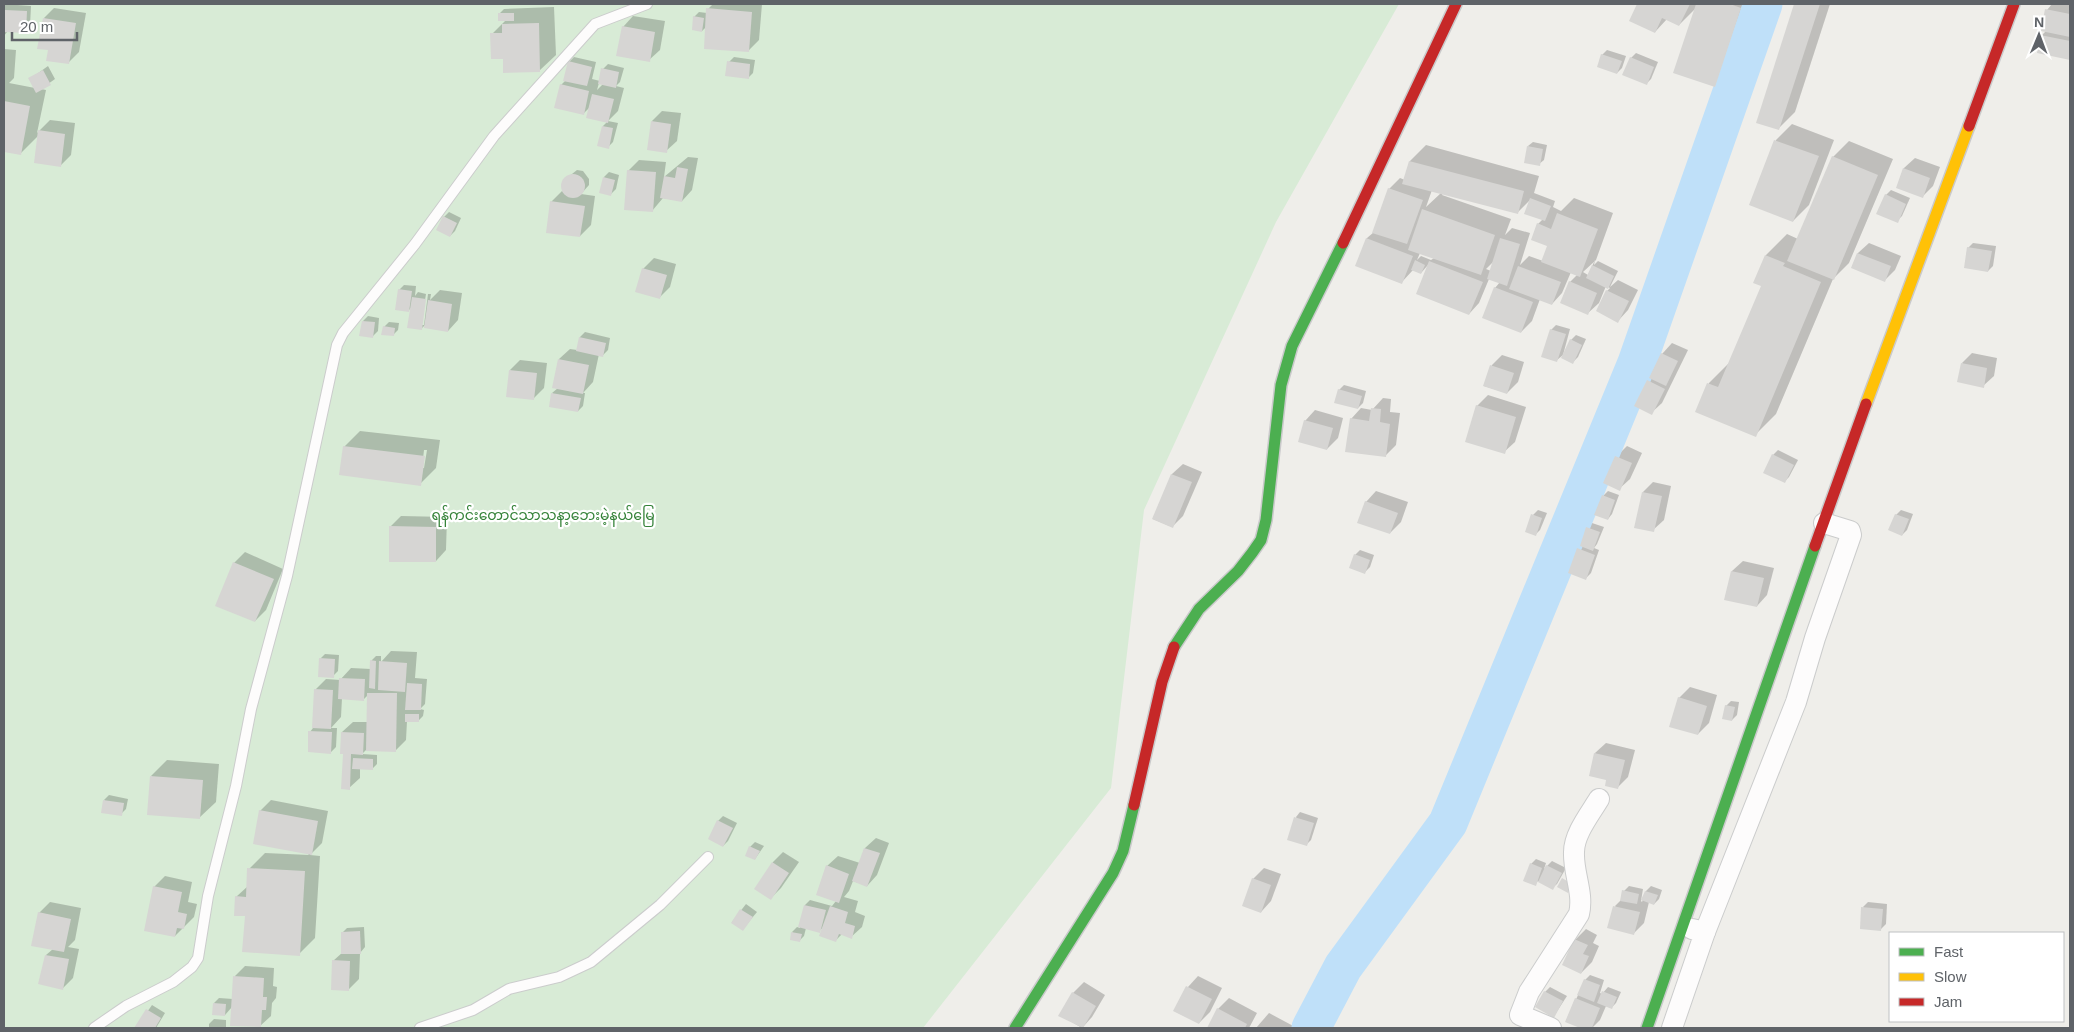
<svg xmlns="http://www.w3.org/2000/svg" width="2074" height="1032" viewBox="0 0 2074 1032" font-family="Arial,'Noto Sans Myanmar',sans-serif">
  <style>
    .green { fill: #d8ebd6 }
    .shadow { fill: #0003; fill-rule: evenodd }
    .lines { fill: none; stroke-linecap: round; stroke-linejoin: round }
    .river { stroke: #bfe0f9; stroke-width: 39 }
    .building { fill: #d6d5d3 }
    .lane-casing { stroke: #cbcccc; stroke-width: 12 }
    .street-casing { stroke: #cbcccc; stroke-width: 22 }
    .fast-casing { stroke: #cacacb; stroke-width: 14 }
    .slow-casing { stroke: #cacacb; stroke-width: 14 }
    .jam-casing { stroke: #cacacb; stroke-width: 14 }
    .lane { stroke: #fdfcfc; stroke-width: 10 }
    .street { stroke: #fdfcfc; stroke-width: 20 }
    .fast { stroke: #4caf50; stroke-width: 11 }
    .slow { stroke: #ffc107; stroke-width: 11 }
    .jam { stroke: #c62828; stroke-width: 11 }
    .labels { text-anchor: middle; stroke-width: 4.5; stroke-linejoin: round; paint-order: stroke }
    .park-label { font-size: 14px; fill: #348238; stroke: #fff }
  </style>
  <rect width="100%" height="100%" fill="#efeeea"/>
  <path class="green" d="M4,4H1399L1276,222L1144,510L1111,788L923,1028H4Z"/>
  <g class="shadow">
    <path d="M4,4L31,6L30,26L25,31L7,32L4,36Z"/>
    <path d="M713,4H762L759,40L748,51L707,26L702,31L694,17L699,12L707,13L708,9Z"/>
    <path d="M1638,4H1752L1730,69L1714,85L1695,9L1679,25L1667,19L1655,32L1631,21Z"/>
    <path d="M1795,4H1830L1795,112L1779,128L1758,122Z"/>
    <path d="M2052,4H2070V59L2038,52L2041,36L2046,31L2047,10Z"/>
    <path d="M554,7L556,55L539,71L504,58L492,34L506,20L499,14L504,9Z"/>
    <path d="M54,8L86,13L79,52L68,63L44,18Z"/>
    <path d="M633,16L665,21L660,50L649,60L623,27Z"/>
    <path d="M4,49L16,50L14,78L9,83L35,88L30,79L48,66L55,79L41,89L46,90L37,133L50,120L75,123L71,155L60,166L39,135L20,154L4,151Z"/>
    <path d="M1607,50L1626,56L1622,68L1617,73L1602,55Z"/>
    <path d="M1636,53L1658,62L1651,79L1646,84L1631,58Z"/>
    <path d="M574,57L596,62L592,79L600,81L603,69L608,64L624,68L620,82L616,86L624,88L618,111L608,121L618,123L613,142L608,147L603,126L607,122L590,107L583,114L561,85L565,81L569,62ZM599,83L603,84L597,90Z"/>
    <path d="M734,57L755,60L753,73L748,78L729,62Z"/>
    <path d="M662,111L681,113L677,141L666,151L652,121Z"/>
    <path d="M1792,124L1834,140L1809,205L1793,221L1751,204L1776,140Z"/>
    <path d="M1849,141L1893,159L1849,263L1833,279L1776,414L1755,435L1697,411L1709,383L1730,362L1763,285L1766,255L1787,234L1798,239L1833,157Z"/>
    <path d="M1533,142L1547,145L1544,160L1539,164L1528,146Z"/>
    <path d="M1426,145L1539,176L1534,193L1555,201L1553,207L1561,211L1574,198L1613,213L1596,260L1583,272L1588,275L1595,260L1594,265L1598,261L1618,271L1610,287L1618,280L1638,290L1628,310L1618,321L1607,291L1610,288L1606,286L1599,303L1588,313L1570,282L1578,274L1571,272L1562,293L1552,304L1540,299L1532,321L1521,332L1495,288L1500,282L1489,279L1479,303L1469,314L1428,265L1421,273L1413,270L1401,283L1357,265L1367,238L1374,232L1389,189L1400,178L1405,180L1410,161ZM1432,190L1441,193L1426,207ZM1443,193L1517,213L1531,199L1543,219L1538,224L1549,245L1543,261L1529,256L1520,265L1530,233L1512,228L1505,235L1511,219L1442,195ZM1420,253L1434,258L1431,260L1421,256L1417,260ZM1495,260L1491,271L1486,269Z"/>
    <path d="M688,157L698,158L692,190L682,201L663,198L652,211L628,171L639,160L666,162L664,177Z"/>
    <path d="M1915,158L1940,167L1933,186L1923,196L1897,187L1904,168Z"/>
    <path d="M577,170L583,171L589,179V185L581,194L595,196L591,225L580,236L551,202L562,191L564,192L563,182L567,178Z"/>
    <path d="M609,172L619,175L616,189L611,194L604,177Z"/>
    <path d="M1891,190L1910,198L1902,216L1897,221L1886,195Z"/>
    <path d="M449,212L461,218L455,231L450,236L444,217Z"/>
    <path d="M1869,243L1901,256L1895,270L1885,280L1852,267L1858,253Z"/>
    <path d="M1973,243L1996,246L1993,266L1988,271L1968,248Z"/>
    <path d="M654,258L676,264L670,287L660,297L643,269Z"/>
    <path d="M404,285L416,286L415,296L418,292L426,294L421,325H424L428,294H431L430,300L440,290L462,293L458,320L448,331L426,324L421,329L412,307L408,311L399,290Z"/>
    <path d="M368,316L379,318L378,331L373,336L363,321Z"/>
    <path d="M389,322L399,323L398,330L393,335L384,327Z"/>
    <path d="M1556,325L1570,329L1563,355L1557,360L1551,330Z"/>
    <path d="M585,332L610,338L608,350L603,355L599,354L593,382L583,393H585L583,406L578,411L552,393L558,388L559,359L570,349L577,350L580,337Z"/>
    <path d="M1576,335L1586,339L1578,357L1573,362L1571,340Z"/>
    <path d="M1672,343L1688,350L1662,403L1651,413L1636,406L1662,354Z"/>
    <path d="M1972,353L1997,358L1994,376L1983,386L1962,363Z"/>
    <path d="M1502,355L1524,362L1518,382L1507,393L1484,386L1492,365Z"/>
    <path d="M520,360L547,363L544,388L533,399L510,370Z"/>
    <path d="M1344,385L1366,391L1363,403L1358,408L1339,390Z"/>
    <path d="M1488,395L1526,407L1515,442L1504,452L1477,406Z"/>
    <path d="M1383,398L1391,399L1390,412L1400,413L1396,445L1385,456L1351,419L1361,408L1372,410Z"/>
    <path d="M1315,410L1343,418L1338,438L1327,449L1305,421Z"/>
    <path d="M360,431L440,440L436,468L420,484L344,447ZM424,450H427L424,468H422Z"/>
    <path d="M1627,446L1642,453L1630,479L1619,489L1616,457Z"/>
    <path d="M1778,450L1798,460L1789,477L1784,482L1773,455Z"/>
    <path d="M1183,464L1202,472L1183,516L1172,527L1153,519L1172,474Z"/>
    <path d="M1653,482L1671,486L1664,520L1653,530L1643,492Z"/>
    <path d="M1376,491L1408,502L1401,522L1390,533L1366,502Z"/>
    <path d="M1608,491L1619,495L1612,514L1608,519L1603,496Z"/>
    <path d="M1538,510L1547,513L1540,530L1535,535L1533,515Z"/>
    <path d="M1901,510L1913,514L1907,530L1902,535L1896,515Z"/>
    <path d="M401,516L447,517L446,550L436,561L390,527Z"/>
    <path d="M1592,523L1604,527L1597,544L1594,548L1599,550L1591,573L1586,578L1578,549L1582,545L1587,528Z"/>
    <path d="M1360,550L1374,555L1370,567L1365,572L1355,555Z"/>
    <path d="M245,552L283,569L266,610L255,621L234,563Z"/>
    <path d="M1743,561L1774,568L1767,595L1757,606L1726,599L1732,571Z"/>
    <path d="M391,651L417,652L415,678L427,679L425,704L420,709L424,710L423,716L418,721H407L406,740L396,750H366L362,754L377,755V764L372,769L360,768V778L349,788L342,732L353,722H368V695L364,699L342,698L341,717L331,728H337L336,747L331,752L310,732L313,728L315,690L326,679L340,680L351,668L371,669V661L376,656H381V662Z"/>
    <path d="M325,654L339,655L338,671L333,676L320,659Z"/>
    <path d="M1690,687L1717,695L1709,723L1698,734L1679,698Z"/>
    <path d="M1731,701L1739,702L1737,715L1732,720L1726,706Z"/>
    <path d="M1606,743L1635,750L1628,777L1618,787L1608,779L1595,753Z"/>
    <path d="M167,760L219,764L216,802L199,818L151,776Z"/>
    <path d="M109,795L128,799L126,809L121,814L104,800Z"/>
    <path d="M271,800L328,811L322,843L310,855L320,856L315,938L299,954L246,915L236,897L248,886L249,869L265,853L309,855L260,811Z"/>
    <path d="M1300,812L1318,818L1311,840L1306,845L1296,817Z"/>
    <path d="M723,816L737,823L728,841L723,846L718,821Z"/>
    <path d="M876,838L889,843L877,875L867,886L853,881L849,891L844,897L858,901L855,912L865,916L862,927L851,937L842,934L836,940L824,927L819,931L806,928L804,936L799,941L792,932L797,927L800,928L805,905L810,900L832,906L836,901L827,866L838,856L860,863L865,848Z"/>
    <path d="M755,842L764,846L755,859L750,847Z"/>
    <path d="M783,852L799,862L781,888L771,898L756,889L773,862Z"/>
    <path d="M1536,859L1546,863L1544,869L1552,861L1566,868L1557,884L1552,888L1538,881L1535,884L1531,864Z"/>
    <path d="M1264,868L1281,874L1271,901L1261,912L1253,879Z"/>
    <path d="M165,876L192,882L188,902L197,904L194,917L175,936L154,887Z"/>
    <path d="M1629,886L1643,889L1641,901L1642,902L1646,891L1651,886L1662,890L1659,899L1654,904L1649,902L1644,923L1633,934L1615,906L1621,900L1624,891Z"/>
    <path d="M50,902L81,908L75,940L68,947L79,949L73,978L63,988L46,955L53,949L39,913Z"/>
    <path d="M1868,902L1887,904L1886,924L1881,929L1863,907Z"/>
    <path d="M746,904L757,912L743,929L732,922Z"/>
    <path d="M364,927L365,947L360,953L359,979L348,990L333,961L343,952L342,933L347,928Z"/>
    <path d="M1586,929L1597,935L1593,943L1599,946L1592,962L1581,973L1575,940Z"/>
    <path d="M245,966L274,968L273,986L277,987L276,998L272,1003L271,1016L260,1026L232,1007L225,1015L214,1003L219,998L233,999L235,976Z"/>
    <path d="M1590,975L1604,980L1600,993L1602,994L1608,987L1621,992L1616,1003L1611,1008L1606,1006L1600,1020L1592,1028H1583L1566,1021L1585,980Z"/>
    <path d="M1198,976L1222,988L1210,1012L1199,1023L1175,1011L1188,987Z"/>
    <path d="M1084,982L1105,995L1092,1017L1082,1028L1060,1015L1073,993Z"/>
    <path d="M1550,987L1567,996L1554,1016L1545,992Z"/>
    <path d="M1229,998L1257,1013L1249,1028H1208L1218,1009Z"/>
    <path d="M152,1005L165,1013L156,1028H136Z"/>
    <path d="M1269,1013L1297,1028H1256Z"/>
    <path d="M214,1019L226,1020V1028H209V1024Z"/>
  </g>
  <g class="lines">
    <path class="river" d="M1311,1028L1343,967L1448,823L1637,363L1763,4"/>
  </g>
  <g class="building">
    <path d="M1637,4H1690L1679,26L1662,18L1655,33L1629,21Z"/>
    <path d="M1696,4H1730L1741,8L1715,87L1673,73Z"/>
    <path d="M1794,4H1820L1779,130L1756,123Z"/>
    <path d="M706,8L752,12L749,52L704,49Z"/>
    <path d="M2045,9L2070,14V37L2041,31Z"/>
    <path d="M5,10L27,11L26,33L4,32Z"/>
    <rect x="498" y="13" width="16" height="8"/>
    <path d="M693,16L704,18L702,32L692,30Z"/>
    <path d="M43,18L76,23L69,64L46,61L48,50L37,49Z"/>
    <path d="M539,23L540,72L503,73V59H491L490,33H502V24Z"/>
    <path d="M622,26L655,32L650,62L616,56Z"/>
    <path d="M2040,35L2070,41V60L2037,53Z"/>
    <path d="M1601,54L1622,61L1617,74L1597,67Z"/>
    <path d="M1630,57L1654,67L1647,85L1622,75Z"/>
    <path d="M568,61L592,67L587,86L563,81Z"/>
    <path d="M727,61L750,64L749,79L725,76Z"/>
    <path d="M601,68L619,72L616,88L598,84Z"/>
    <path d="M43,70L51,85L36,93L28,78Z"/>
    <path d="M560,84L589,91L584,115L554,108Z"/>
    <path d="M592,94L614,99L608,123L586,118Z"/>
    <path d="M4,101L30,106L21,155L4,152Z"/>
    <path d="M651,121L671,124L667,153L647,150Z"/>
    <path d="M602,126L613,128L609,149L597,146Z"/>
    <path d="M38,130L65,134L61,167L34,163Z"/>
    <path d="M1774,140L1819,156L1793,222L1749,205Z"/>
    <path d="M1527,146L1543,149L1540,166L1524,163Z"/>
    <path d="M1832,156L1878,175L1834,280L1787,261Z"/>
    <path d="M1409,161L1524,191L1518,214L1402,184Z"/>
    <path d="M677,167L688,169L682,202L660,198L664,176L675,178Z"/>
    <path d="M1903,168L1930,178L1923,198L1896,188Z"/>
    <path d="M627,170L656,172L653,212L624,210Z"/>
    <circle cx="573" cy="186" r="12"/>
    <path d="M603,177L615,180L611,196L599,193Z"/>
    <path d="M1388,188L1423,200L1407,244L1372,233Z"/>
    <path d="M1885,194L1906,204L1898,223L1876,214Z"/>
    <path d="M1530,198L1551,206L1545,221L1524,214Z"/>
    <path d="M550,201L585,206L580,237L546,233Z"/>
    <path d="M1422,209L1495,235L1481,275L1408,250Z"/>
    <path d="M1557,213L1598,229L1580,277L1541,262L1547,246L1531,240L1537,223L1551,229Z"/>
    <path d="M443,216L457,223L450,237L436,230Z"/>
    <path d="M1366,238L1413,256L1402,284L1355,266Z"/>
    <path d="M1500,238L1520,244L1507,286L1487,279Z"/>
    <path d="M1967,247L1992,251L1988,272L1964,268Z"/>
    <path d="M1857,253L1891,266L1885,282L1851,268Z"/>
    <path d="M1765,255L1785,263L1783,266L1821,282L1756,437L1695,412L1707,383L1718,387L1761,286L1753,283Z"/>
    <path d="M1415,260L1425,265L1421,274L1411,270Z"/>
    <path d="M1429,261L1483,282L1469,315L1416,294Z"/>
    <path d="M1592,265L1614,276L1608,289L1586,278Z"/>
    <path d="M1518,266L1561,282L1552,305L1509,289Z"/>
    <path d="M642,268L667,275L660,299L635,292Z"/>
    <path d="M1569,281L1597,293L1588,315L1560,303Z"/>
    <path d="M1494,287L1533,302L1521,333L1482,318Z"/>
    <path d="M398,289L412,291L409,312L395,310Z"/>
    <path d="M1606,290L1629,301L1618,323L1596,311Z"/>
    <path d="M412,297L426,299L422,330L407,328Z"/>
    <path d="M428,300L452,304L448,332L424,328Z"/>
    <path d="M362,321L375,322L373,338L359,336Z"/>
    <path d="M383,326L395,328L394,336L381,335Z"/>
    <path d="M1550,329L1566,334L1557,362L1541,357Z"/>
    <path d="M579,337L606,343L603,357L576,351Z"/>
    <path d="M1570,339L1582,345L1573,364L1561,358Z"/>
    <path d="M1661,353L1678,361L1666,386L1649,378Z"/>
    <path d="M558,359L589,365L583,394L552,388Z"/>
    <path d="M1961,363L1987,368L1984,388L1957,382Z"/>
    <path d="M1490,365L1514,373L1507,394L1483,386Z"/>
    <path d="M509,370L537,373L534,400L506,397Z"/>
    <path d="M1647,380L1665,389L1652,415L1634,406Z"/>
    <path d="M1338,389L1362,396L1358,409L1334,403Z"/>
    <path d="M551,393L581,398L578,412L549,407Z"/>
    <path d="M1476,405L1516,417L1505,454L1465,442Z"/>
    <path d="M1371,408L1381,409L1380,422L1390,424L1386,457L1345,452L1350,418L1369,421Z"/>
    <path d="M1304,420L1333,428L1327,450L1298,442Z"/>
    <path d="M343,446L425,456L421,486L339,475Z"/>
    <path d="M1772,454L1794,465L1785,483L1763,473Z"/>
    <path d="M1615,456L1632,463L1620,491L1603,483Z"/>
    <path d="M1171,474L1192,482L1173,528L1152,519Z"/>
    <path d="M1642,492L1662,496L1654,532L1634,528Z"/>
    <path d="M1602,495L1615,500L1608,520L1594,515Z"/>
    <path d="M1365,501L1398,513L1390,534L1357,523Z"/>
    <path d="M1531,514L1542,518L1536,536L1525,532Z"/>
    <path d="M1895,514L1909,519L1902,536L1888,530Z"/>
    <path d="M389,526L436,527V562H389Z"/>
    <path d="M1586,527L1600,532L1593,551L1580,546Z"/>
    <path d="M1577,548L1595,555L1586,580L1568,573Z"/>
    <path d="M1354,554L1370,560L1365,574L1349,568Z"/>
    <path d="M233,562L274,579L255,622L215,606Z"/>
    <path d="M1731,571L1764,578L1757,607L1724,600Z"/>
    <path d="M319,658L335,659L334,678L318,677Z"/>
    <path d="M370,660L376,661L375,689L369,688Z"/>
    <path d="M379,661L407,663L405,692L378,690Z"/>
    <path d="M339,678L365,679L364,701L338,699Z"/>
    <path d="M407,683L422,684L421,710H405Z"/>
    <path d="M314,689L333,690L331,729L312,728Z"/>
    <path d="M367,693H397L396,752L366,751Z"/>
    <path d="M1678,697L1707,706L1698,735L1669,727Z"/>
    <path d="M1725,705L1735,707L1732,721L1722,719Z"/>
    <rect x="405" y="714" width="14" height="8"/>
    <path d="M308,731L332,732L331,754L308,752Z"/>
    <path d="M341,732L364,733L363,755L351,754L350,790L341,789L343,754H340Z"/>
    <path d="M1594,753L1625,760L1618,789L1605,786L1606,780L1589,776Z"/>
    <path d="M353,758L373,759V770L352,769Z"/>
    <path d="M150,776L203,780L200,819L147,815Z"/>
    <path d="M103,800L124,803L122,816L101,813Z"/>
    <path d="M259,810L318,821L312,855L253,844Z"/>
    <path d="M1294,817L1314,823L1307,846L1287,840Z"/>
    <path d="M717,820L733,828L723,847L708,839Z"/>
    <path d="M749,846L760,851L755,860L745,856Z"/>
    <path d="M864,848L880,853L867,887L852,881Z"/>
    <path d="M772,862L789,873L771,900L754,889Z"/>
    <path d="M1530,863L1542,868L1536,886L1523,881Z"/>
    <path d="M826,865L849,874L839,903L816,895Z"/>
    <path d="M1546,865L1562,873L1553,890L1538,882Z"/>
    <path d="M247,868L305,871L300,956L242,952L245,916H234L235,896L246,897Z"/>
    <path d="M1252,878L1271,885L1261,913L1242,906Z"/>
    <path d="M1562,878L1572,884L1568,893L1557,887Z"/>
    <path d="M153,886L182,892L178,912L187,914L184,929L177,928L175,937L144,931Z"/>
    <path d="M1622,890L1639,894L1637,904L1620,901Z"/>
    <path d="M1645,891L1658,895L1654,905L1641,900Z"/>
    <path d="M804,905L826,910L820,933L798,927Z"/>
    <path d="M830,906L848,912L845,923L855,926L852,939L839,934L836,942L819,936Z"/>
    <path d="M1613,906L1640,912L1634,935L1607,928Z"/>
    <path d="M1861,907L1883,909L1881,931L1860,929Z"/>
    <path d="M740,909L753,917L743,931L731,923Z"/>
    <path d="M38,912L71,919L64,952L31,946Z"/>
    <path d="M360,931L361,954H341V932Z"/>
    <path d="M791,932L802,934L800,942L790,940Z"/>
    <path d="M1574,939L1588,945L1583,954L1589,956L1581,974L1562,965Z"/>
    <path d="M45,955L69,959L63,990L38,984Z"/>
    <path d="M332,960L350,961L349,991L331,990Z"/>
    <path d="M233,976L264,978L263,997H267L266,1010H262L261,1027L230,1026Z"/>
    <path d="M1584,979L1600,985L1594,1002L1577,995Z"/>
    <path d="M1186,986L1212,999L1199,1024L1173,1011Z"/>
    <path d="M1544,991L1563,1001L1554,1018L1535,1007Z"/>
    <path d="M1602,991L1617,997L1612,1009L1597,1003Z"/>
    <path d="M1072,992L1096,1006L1083,1028L1058,1016Z"/>
    <path d="M1575,998L1600,1008L1592,1028H1580L1565,1022Z"/>
    <path d="M213,1003L226,1004L225,1016L212,1015Z"/>
    <path d="M1217,1008L1247,1024L1245,1028H1207Z"/>
    <path d="M146,1009L161,1018L155,1028H134Z"/>
  </g>
  <g class="lines">
    <defs>
      <g id="lane">
        <path d="M94,1028L126,1006L173,982L192,967L198,958L208,896L236,786L251,709L287,576L337,345L343,333L415,244L494,136L595,24L647,4"/>
        <path d="M420,1028L473,1010L509,989L559,977L591,962L660,905L708,857"/>
      </g>
      <g id="street">
        <path d="M1705,932L1796,702L1815,638L1851,535L1850,531L1824,523"/>
        <path d="M1551,1028L1520,1015L1529,992L1579,914C1584,893 1573,873 1574,852C1574,834 1590,814 1599,799"/>
        <path d="M1672,1028L1705,932L1692,929"/>
      </g>
      <g id="fast">
        <path d="M1174,647L1199,609L1238,571L1252,553L1261,540L1266,520L1281,385L1292,346L1343,243"/>
        <path d="M1015,1028L1113,873L1123,851L1134,805"/>
        <path d="M1647,1028L1815,546"/>
      </g>
      <path id="slow" d="M1866,404L1969,126"/>
      <g id="jam">
        <path d="M1969,126L2014,4"/>
        <path d="M1343,243L1456,4"/>
        <path d="M1815,546L1866,404"/>
        <path d="M1134,805L1162,682L1174,647"/>
      </g>
    </defs>
    <use href="#lane" class="lane-casing"/>
    <use href="#street" class="street-casing"/>
    <use href="#fast" class="fast-casing"/>
    <use href="#slow" class="slow-casing"/>
    <use href="#jam" class="jam-casing"/>
    <use href="#lane" class="lane"/>
    <use href="#street" class="street"/>
    <use href="#fast" class="fast"/>
    <use href="#slow" class="slow"/>
    <use href="#jam" class="jam"/>
  </g>
  <g class="labels">
    <g class="park-label">
      <text x="543" y="520">ရန်ကင်းတောင်သာသနာ့ဘေးမဲ့နယ်မြေ</text>
    </g>
  </g>
  <rect width="2074" height="1032" fill="none" stroke="#5f6368" stroke-width="10"/>
  <rect x="1889" y="932" width="175" height="90" fill="#ffffff" stroke="#bfc1c3"/>
  <rect x="1899" y="948" width="25" height="8" fill="#4caf50" stroke="#bfc1c3"/>
  <text x="1934" y="957" font-size="15" fill="#5f6368">Fast</text>
  <rect x="1899" y="973" width="25" height="8" fill="#ffc107" stroke="#bfc1c3"/>
  <text x="1934" y="982" font-size="15" fill="#5f6368">Slow</text>
  <rect x="1899" y="998" width="25" height="8" fill="#c62828" stroke="#bfc1c3"/>
  <text x="1934" y="1007" font-size="15" fill="#5f6368">Jam</text>
  <g transform="translate(2039 35) rotate(1)" stroke="#ffffff" stroke-width="4" paint-order="stroke">
  <path d="M0-4L9 19L0 12L-9 19Z" fill="#5f6368"/>
  <text y="-8" font-size="14" font-weight="bold" text-anchor="middle" fill="#5f6368">N</text>
  </g>
  <path d="M12 32v8h65v-8" fill="none" stroke="#5f6368" stroke-width="2.5"/>
  <text x="20" y="32" font-size="15" fill="#5f6368" stroke="#ffffff" stroke-width="4" paint-order="stroke">20 m</text>
</svg>
